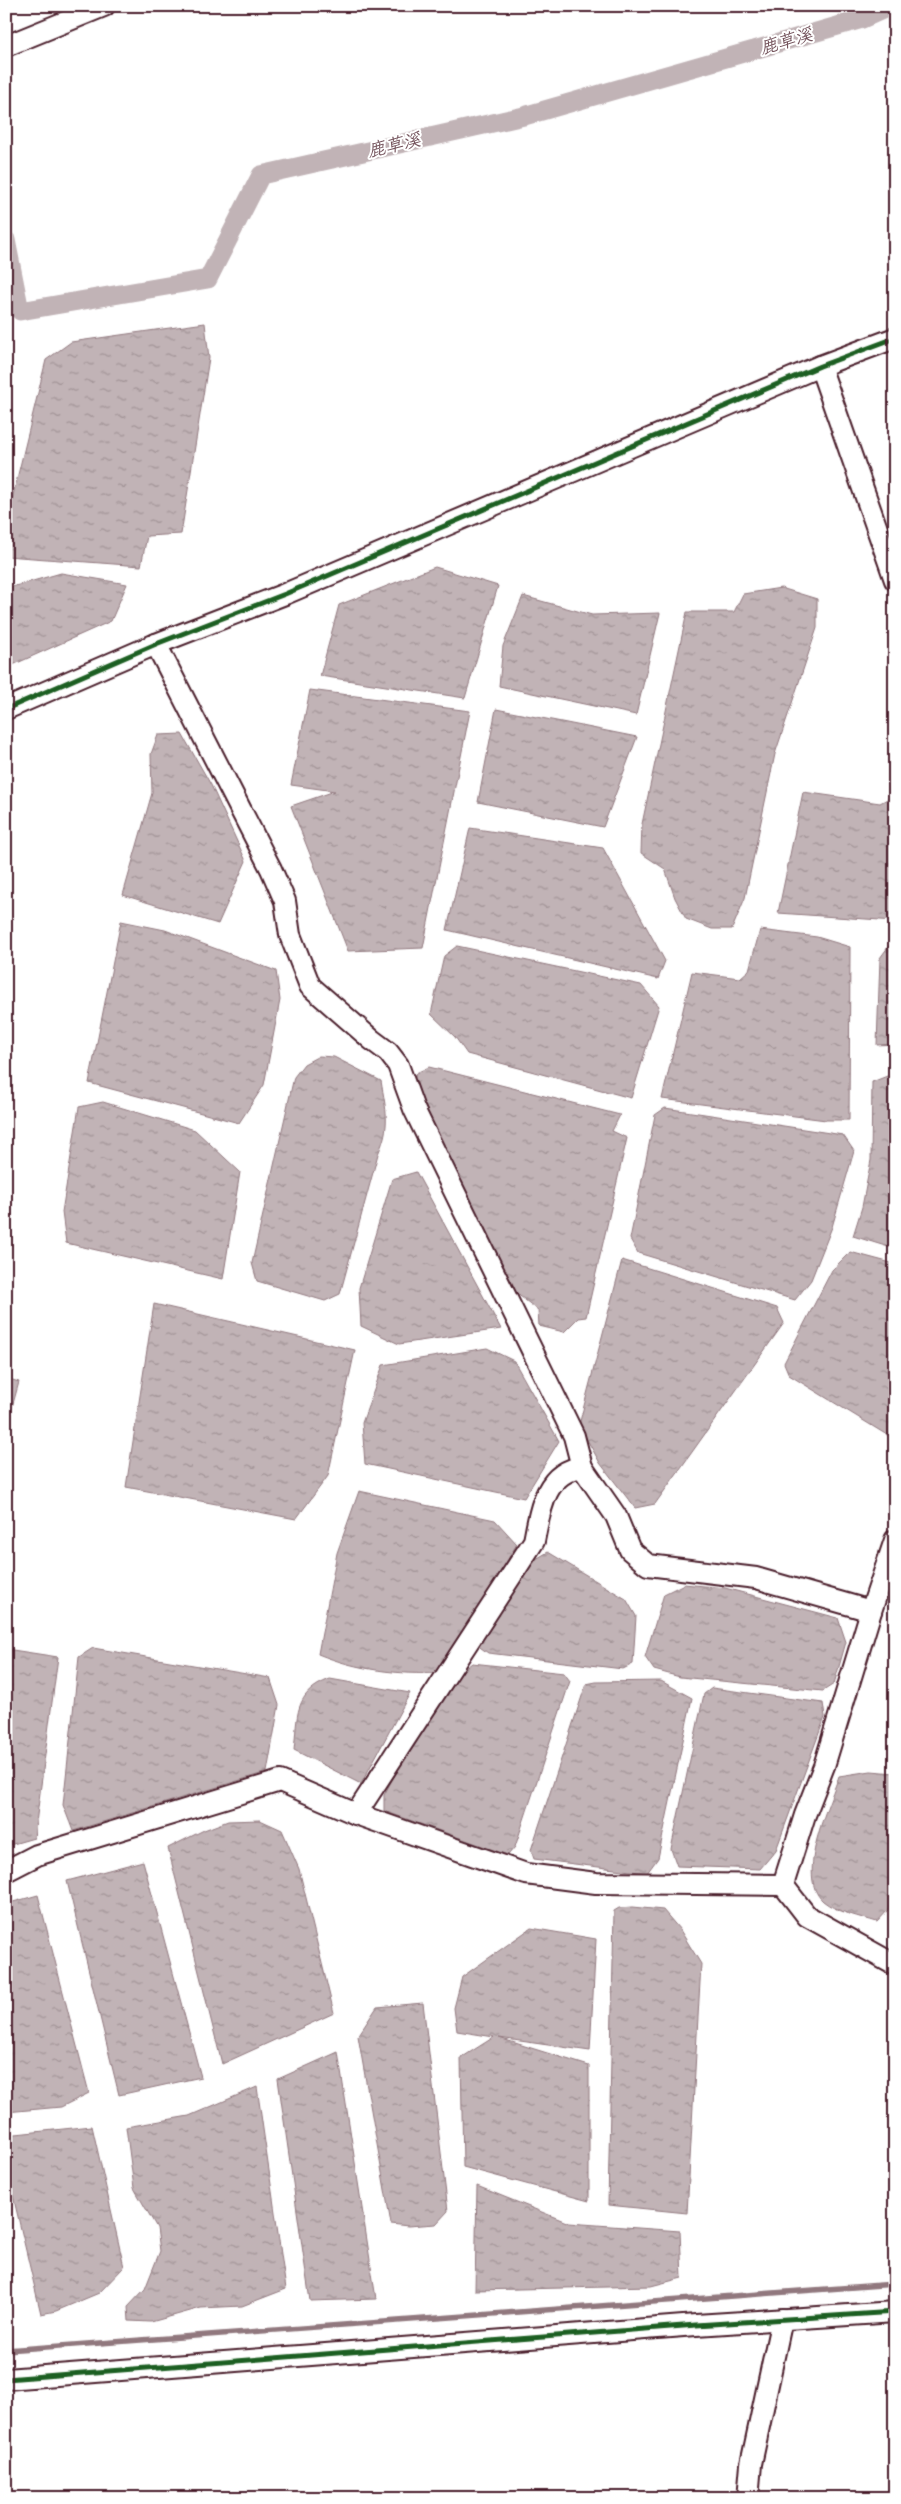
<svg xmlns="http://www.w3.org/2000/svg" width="901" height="2504" viewBox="0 0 901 2504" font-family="Itim,'LXGW WenKai TC',sans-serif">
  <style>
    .water { fill: url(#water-ripples); stroke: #91787e }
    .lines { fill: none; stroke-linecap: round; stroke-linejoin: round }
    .stream { stroke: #91787e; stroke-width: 5.5 }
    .canal { stroke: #c1b3b6; stroke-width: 19 }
    .minor-casing { stroke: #4a1f2b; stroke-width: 24 }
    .minor { stroke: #fff; stroke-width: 20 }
    .cycleway-casing { stroke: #fff; stroke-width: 8 }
    .cycleway { stroke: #1b5e20; stroke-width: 5 }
    .labels { text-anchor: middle; stroke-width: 4; stroke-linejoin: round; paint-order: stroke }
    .water-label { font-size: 18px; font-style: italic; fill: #74535c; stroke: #fff }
  </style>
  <defs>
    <pattern id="water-ripples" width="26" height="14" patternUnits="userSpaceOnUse" patternTransform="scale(1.25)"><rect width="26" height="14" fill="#c1b3b6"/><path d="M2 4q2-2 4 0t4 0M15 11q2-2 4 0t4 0" fill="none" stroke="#9f9194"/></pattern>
  </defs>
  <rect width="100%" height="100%" fill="#fff"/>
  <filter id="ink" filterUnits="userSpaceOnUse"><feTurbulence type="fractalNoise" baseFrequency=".02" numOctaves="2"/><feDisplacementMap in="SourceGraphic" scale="10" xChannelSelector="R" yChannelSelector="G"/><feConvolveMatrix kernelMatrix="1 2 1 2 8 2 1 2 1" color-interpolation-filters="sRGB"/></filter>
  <g filter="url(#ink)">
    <g class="water">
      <path d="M205,323L209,358L181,534L147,536L141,566L6,556V524L46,360L71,342Z"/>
      <path d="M435,567L498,586L465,698L320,676L339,605Z"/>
      <path d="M61,573L127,584L111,621L6,668V601L8,588Z"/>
      <path d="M781,588L817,599V628L775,754L745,898L732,929H712L686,919L675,898L665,869L641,853L642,824L687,612H734L743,594Z"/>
      <path d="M523,596L592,615L660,613L636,715L499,686L503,646Z"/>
      <path d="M310,690L470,711L423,948L348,951L291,806L335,791L291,785Z"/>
      <path d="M496,709L637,737L603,827L478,802Z"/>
      <path d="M182,734L211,785L246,861L218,924L123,895L152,793L151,754L158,735Z"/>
      <path d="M803,792L880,803L895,795V921L778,913Z"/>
      <path d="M470,828L603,848L665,961L658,979L447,930Z"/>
      <path d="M121,921L165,930L276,971L280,1000L264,1085L239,1123L89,1083Z"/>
      <path d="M760,930L817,937L850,947L849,1120H826L662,1099L692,972L740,978L749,970Z"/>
      <path d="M895,942V1044L877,1045L880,958L891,943Z"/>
      <path d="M457,946L641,985L659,1006L631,1098L467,1054L455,1037L431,1014L444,956Z"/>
      <path d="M319,1056L334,1057L381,1081C386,1111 391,1125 378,1154L340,1294L325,1301L257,1281L252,1263L294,1077L304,1064Z"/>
      <path d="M429,1067L620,1115L612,1131L627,1138L586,1317L578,1318L564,1332L539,1326L538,1310L516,1293L413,1085L416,1073Z"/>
      <path d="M895,1073V1249L853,1236L862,1207L871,1160L872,1082Z"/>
      <path d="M103,1102L195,1130L240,1172L223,1279L66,1243L62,1212L79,1107Z"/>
      <path d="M665,1108L843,1135L854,1151L832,1227L811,1280L795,1300L638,1253L630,1239L655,1115Z"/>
      <path d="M416,1172L501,1329L399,1344L361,1326L359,1288L392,1179Z"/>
      <path d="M850,1252L895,1264V1432L887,1435L789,1375L784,1363L832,1270Z"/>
      <path d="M622,1260L777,1308L784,1323L655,1504L635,1508L600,1463L579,1425Z"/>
      <path d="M154,1304L355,1350L328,1476L296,1519L126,1487Z"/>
      <path d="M487,1348L514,1361L559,1441L524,1498L365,1464L362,1423L383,1365Z"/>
      <path d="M6,1378L19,1382L6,1429Z"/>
      <path d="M359,1491L495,1520L517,1544L440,1673C399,1675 357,1670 318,1654L337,1553Z"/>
      <path d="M548,1552L626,1599L636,1616L633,1664L623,1669L488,1653L477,1645L531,1562Z"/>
      <path d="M684,1584L725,1588L838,1618L846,1642L834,1684L823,1691L680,1677L654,1670L645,1657L664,1594Z"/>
      <path d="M93,1648L270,1678L279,1705L267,1772L73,1831L63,1805L79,1657Z"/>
      <path d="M6,1649L58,1657L34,1838L6,1846Z"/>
      <path d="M472,1663L564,1673L570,1681L515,1847L508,1855L384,1811V1795L443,1685Z"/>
      <path d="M330,1679L410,1693L361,1784L294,1750C298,1716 293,1693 330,1679Z"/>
      <path d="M661,1681L692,1698L658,1858L647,1873L534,1859L531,1850L586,1684L596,1682Z"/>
      <path d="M712,1688L823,1703L825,1717L776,1850L760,1869L677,1866L671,1849L704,1694Z"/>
      <path d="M871,1771L895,1773V1892L888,1910L877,1922C861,1917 836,1912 823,1901C795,1876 829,1805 839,1776Z"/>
      <path d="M260,1820L282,1830L299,1869L334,2013L222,2064L168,1848L204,1830L228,1821Z"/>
      <path d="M143,1861L201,2077L119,2095L67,1881Z"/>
      <path d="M38,1895L89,2093L61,2107L6,2112V1904Z"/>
      <path d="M632,1907L663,1910L680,1930L701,1964L687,2213L608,2205L614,1911L619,1908Z"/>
      <path d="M531,1928L596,1939L590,2051L499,2038L589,2066V2201L463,2167L461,2058L494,2037L457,2031L454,2008L462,1977Z"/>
      <path d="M423,2003L448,2211L436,2224L408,2226L391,2224L358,2036L377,2007Z"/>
      <path d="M338,2052L376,2299L310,2301L278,2079Z"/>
      <path d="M257,2087L286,2289L242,2306L201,2308L151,2322L129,2321L128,2307L145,2289L160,2251L157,2228L134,2188L126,2127L189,2116Z"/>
      <path d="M92,2126L124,2267L99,2293L56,2311L41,2314L6,2166V2135Z"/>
      <path d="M477,2186L569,2223L680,2231L682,2278L651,2286L475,2290Z"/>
    </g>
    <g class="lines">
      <path class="stream" d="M6,2350L895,2284"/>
      <path class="canal" d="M6,240L20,311L208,279L261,175L524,116L862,19L891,6"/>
      <defs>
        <g id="minor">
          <path d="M6,46L104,6"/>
          <path d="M820,366L895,580"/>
          <path d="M156,644L271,869L285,901L290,935L310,986L372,1040L388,1052L398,1065L414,1109L574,1436L582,1467"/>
          <path d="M6,709L156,644L285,594L820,366L895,338"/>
          <path d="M356,1814L534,1541C540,1510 545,1472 582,1467L616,1516L630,1550L648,1565L756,1578L871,1611"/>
          <path d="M6,1871L37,1855L280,1781L356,1814L526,1874L596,1883L783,1885L807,1916L895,1965"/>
          <path d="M783,1885L805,1815L824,1766L871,1611L895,1540"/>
          <path d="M6,2379L696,2325L895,2312"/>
          <path d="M748,2498L751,2464L782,2319"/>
        </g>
      </defs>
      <use href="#minor" class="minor-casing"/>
      <use href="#minor" class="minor"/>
      <defs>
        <g id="cycleway">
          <path d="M6,709L156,644L285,594L820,366L895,338"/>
          <path d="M6,2379L696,2325L895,2312"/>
        </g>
      </defs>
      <use href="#cycleway" class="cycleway-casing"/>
      <use href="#cycleway" class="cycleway"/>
    </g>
  </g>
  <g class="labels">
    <g class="water-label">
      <text transform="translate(786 41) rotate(-16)" y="6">鹿草溪</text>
      <text transform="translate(394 145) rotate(-13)" y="6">鹿草溪</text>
    </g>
  </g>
  <rect width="901" height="2504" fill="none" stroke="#fff" stroke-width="25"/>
  <rect x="12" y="12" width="876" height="2479" fill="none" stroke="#4a1f2b" stroke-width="2" filter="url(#ink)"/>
</svg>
